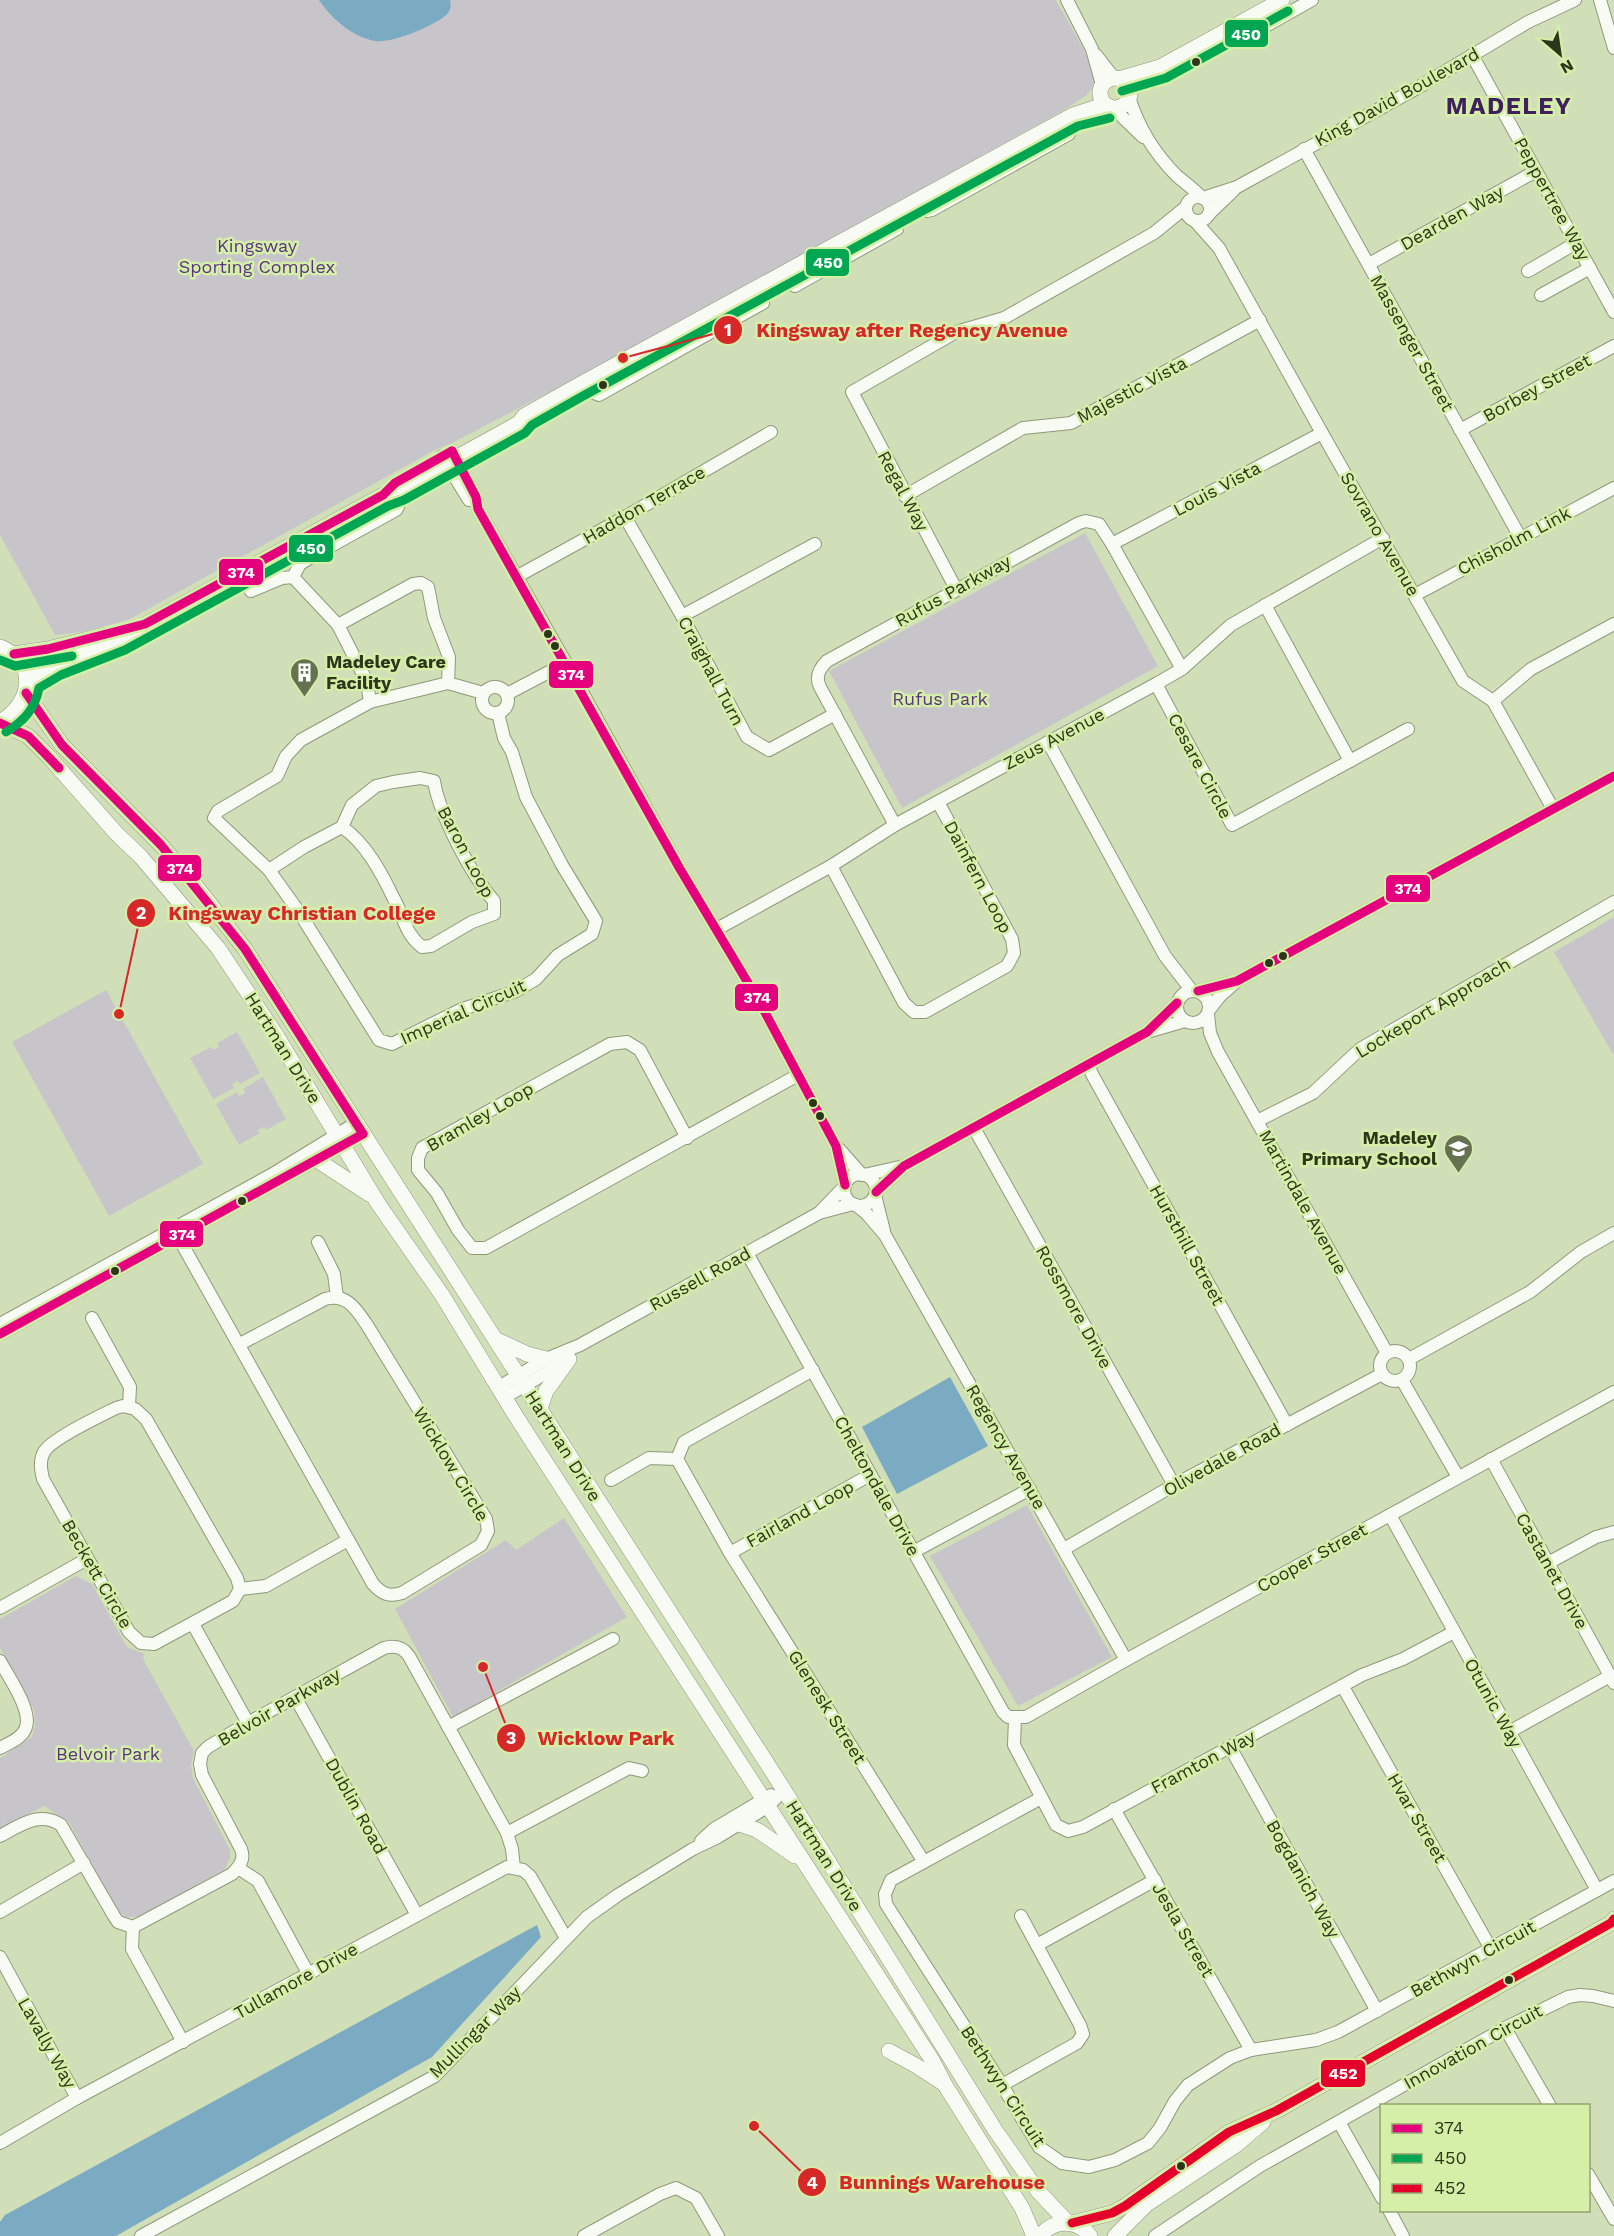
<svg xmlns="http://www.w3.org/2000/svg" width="1614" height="2236" viewBox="0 0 1614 2236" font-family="'Work Sans',sans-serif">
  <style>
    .green { fill: #c8c5ca }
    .water { fill: #7babc2 }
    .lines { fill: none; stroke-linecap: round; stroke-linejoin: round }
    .minor-casing { stroke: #8e997a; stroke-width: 14 }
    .major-casing { stroke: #8e997a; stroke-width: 16 }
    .minor { stroke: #f8faf4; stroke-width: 12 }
    .major { stroke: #f8faf4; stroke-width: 15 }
    .bus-1-casing { stroke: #d6efa8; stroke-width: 14 }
    .bus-2-casing { stroke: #d6efa8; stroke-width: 14 }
    .bus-3-casing { stroke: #d6efa8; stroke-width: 14 }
    .bus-1 { stroke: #e5007d; stroke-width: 9 }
    .bus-2 { stroke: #00a651; stroke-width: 9 }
    .bus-3 { stroke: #e4002b; stroke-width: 9 }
    .bus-dot { fill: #2c361a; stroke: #d6efa8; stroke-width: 2 }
    .labels { text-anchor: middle; stroke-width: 5; stroke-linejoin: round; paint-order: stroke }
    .street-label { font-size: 18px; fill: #2c361a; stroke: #d6efa8 }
    .park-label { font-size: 18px; fill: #5a3381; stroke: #d6efa8 }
    .poi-label { font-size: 18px; font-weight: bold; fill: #2c361a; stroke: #d6efa8; text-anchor: start }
    .district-label { font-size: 24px; font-weight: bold; letter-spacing: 1.5px; fill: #3e215b; stroke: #d6efa8 }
    .leader { fill: none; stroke: #d62828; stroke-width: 2 }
    .callout-dot { fill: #d62828; stroke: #d6efa8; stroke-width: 2 }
    .mark-label { font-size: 18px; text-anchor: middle; font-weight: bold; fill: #fff }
    .callout-label { font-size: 20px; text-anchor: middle; font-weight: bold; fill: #d62828; stroke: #d6efa8; stroke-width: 5; stroke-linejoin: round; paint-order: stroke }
    .line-badge { stroke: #d6efa8; stroke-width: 2 }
    .badge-label { font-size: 16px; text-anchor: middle; font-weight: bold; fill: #fff }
  </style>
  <rect width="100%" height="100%" fill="#d1dfb8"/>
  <g class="green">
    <path d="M0,0H1056L1100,79L1087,95L1064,110L658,335L454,442L433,451L128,620L82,632L55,635L0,535Z"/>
    <path d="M1085,533L1158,666L902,808L829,671Z"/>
    <path d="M1614,917V1056L1554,952Z"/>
    <path d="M106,990L203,1164L109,1216L12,1042Z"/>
    <path d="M237,1032L260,1073L240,1084L238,1081L232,1084L234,1088L213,1099L190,1058L211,1047L213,1050L219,1047L217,1043Z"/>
    <path d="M263,1077L286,1119L266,1130L264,1127L258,1130L260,1133L239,1145L216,1104L237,1092L239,1096L245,1093L243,1089Z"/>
    <path d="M1027,1505L1112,1657L1018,1706L930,1556Z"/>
    <path d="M564,1518L627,1617L453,1717L395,1609L506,1540L516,1550Z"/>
    <path d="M76,1576L92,1584L127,1647L145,1654L143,1659L194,1751L191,1765L193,1778L230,1850V1858L225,1869L138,1917H126L115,1908L69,1822L44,1806L0,1828V1758L32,1737L35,1726L34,1710L0,1648V1619Z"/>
  </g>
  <g class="water">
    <path d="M319,0H450C451,5 451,9 448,13C438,25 390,44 375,41C352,37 331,18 319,0Z"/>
    <path d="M950,1377L988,1446L897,1494L862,1427Z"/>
    <path d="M537,1925L541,1937L432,2057L116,2236H0V2222L5,2215Z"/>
  </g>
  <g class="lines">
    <defs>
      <g id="minor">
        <path d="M1067,0L1092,49L1102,85"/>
        <path d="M1600,0L1614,48"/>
        <path d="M1230,29L1246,37L1312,0"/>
        <path d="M1096,55L1114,78"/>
        <path d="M1472,55L1614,312"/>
        <path d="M1129,97C1138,126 1155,154 1177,176C1185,183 1194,189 1201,197"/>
        <path d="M1112,107L1143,137"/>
        <path d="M1304,149L1520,537"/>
        <circle cx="1198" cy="209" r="12"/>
        <path d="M1203,198L1237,187L1419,87L1528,22L1575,0"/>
        <path d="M912,203L927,211L932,210L1069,134L1072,129L1073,115"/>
        <path d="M1209,214L1234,190"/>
        <path d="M1195,221L1219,248L1322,433L1463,681L1493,701L1553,809"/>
        <path d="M1369,264L1536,171"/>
        <path d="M1528,271L1576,243"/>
        <path d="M776,278L795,286L897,229V211"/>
        <path d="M1541,295L1590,268"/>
        <path d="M577,386L599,395L763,303L761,286"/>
        <path d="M1460,430L1614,346"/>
        <path d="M452,451L476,497L478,509L566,663L680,869L760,1003L836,1146L845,1185"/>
        <path d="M442,456L469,500"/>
        <path d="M905,496L1023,428L1071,423L1260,320"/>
        <path d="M625,517L682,616L747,737L769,750L835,714"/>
        <path d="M1112,544L1322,433"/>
        <path d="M241,573L251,591L282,578L293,577L300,564L313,556L396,510C401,502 402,498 398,490"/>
        <path d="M293,577L338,625L367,682L370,702"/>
        <path d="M516,577L625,517L771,432"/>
        <path d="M956,589L852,392L956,332L1004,318L1154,233L1186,207"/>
        <path d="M1415,595L1614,488"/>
        <path d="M682,616L815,544"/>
        <path d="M338,625L413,584L421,583L428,587L434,618L449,657L448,683"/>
        <path d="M1156,684L1232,825L1350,761L1265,605"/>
        <circle cx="495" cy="700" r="13"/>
        <path d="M483,693L448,683L370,702L301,740L286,756L277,776L218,811L214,818L269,870L299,912L379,1040L392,1044L460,1010L516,991L536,979L558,955L592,934L596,921L562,865L526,797L512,752L504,738L498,713"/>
        <path d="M507,694L566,663"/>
        <path d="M1493,701L1531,669L1614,624"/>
        <path d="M1048,742L1165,956L1192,991"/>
        <path d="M1350,761L1408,729"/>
        <path d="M895,825L820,687C815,677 819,669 827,661L1079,523L1086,521L1099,524L1112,544L1182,669"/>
        <path d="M831,866L904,1003L914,1012H925L1007,966L1014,953L1012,939L938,802"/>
        <path d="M269,870L304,847L342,827L352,805L376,786L393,782L420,778L434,781C439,814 472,876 494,901V914L472,922L431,946L422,947C405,934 404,917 394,899C382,874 366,843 342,827"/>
        <path d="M717,929L831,866L895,825L1156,684L1182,669L1231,625L1383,538"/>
        <circle cx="1193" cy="1007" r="16"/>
        <path d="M1198,991L1233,982"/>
        <path d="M1209,1010L1220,996L1237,981L1614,776"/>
        <path d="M1208,1014L1210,1033L1218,1052L1387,1353"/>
        <path d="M1150,1029L1177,1003"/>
        <path d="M1088,1065L1093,1076L1287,1425"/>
        <path d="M1257,1121L1313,1093L1360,1049L1614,902"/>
        <path d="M974,1128L1174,1485"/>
        <path d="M687,1138L640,1050L627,1042L610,1044L422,1148L418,1158V1170L437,1193L458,1230L472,1248H486L798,1075"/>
        <path d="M839,1149L862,1175"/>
        <circle cx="860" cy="1190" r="16"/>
        <path d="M864,1175L904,1166L1147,1032L1185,1021"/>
        <path d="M876,1192L901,1169"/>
        <path d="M875,1195L884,1231"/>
        <path d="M856,1205L866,1213L885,1235L1126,1660"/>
        <path d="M819,1213L853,1204"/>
        <path d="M173,1228L373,1584C382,1594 389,1597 402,1593L481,1545L488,1531L486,1519L367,1325C356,1309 347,1293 325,1299L240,1344"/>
        <path d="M318,1242L334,1274L337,1297"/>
        <path d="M747,1253L1003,1712L1008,1717H1026L1126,1660L1614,1392"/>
        <path d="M92,1318L130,1387L129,1407"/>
        <path d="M0,1324L271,1175L356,1123"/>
        <path d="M0,1334L363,1134"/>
        <circle cx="1395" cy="1366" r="15"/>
        <path d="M1409,1359L1530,1292L1581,1252L1614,1233"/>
        <path d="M813,1370L684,1442L677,1459L730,1553L870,1475"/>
        <path d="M1402,1380L1458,1477"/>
        <path d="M499,1387L546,1359L580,1345L819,1213L845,1186"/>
        <path d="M505,1397L568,1360"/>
        <path d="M123,1406L135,1409L146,1419L237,1578L240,1589L233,1601L154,1644L141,1643L129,1632L43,1479C41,1470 39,1461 44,1452C51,1439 100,1416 116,1408Z"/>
        <path d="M1491,1459L1614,1683"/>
        <path d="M611,1480L649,1458L677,1459"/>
        <path d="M1390,1515L1597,1890"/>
        <path d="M1064,1549L1174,1485L1382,1374"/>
        <path d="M913,1552L1030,1489"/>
        <path d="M730,1553L924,1862"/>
        <path d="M1548,1563L1596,1537L1614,1532"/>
        <path d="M240,1589L266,1586L348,1540"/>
        <path d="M0,1608L87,1559"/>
        <path d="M193,1624L248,1723"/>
        <path d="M0,1661C8,1676 32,1710 26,1727C23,1738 9,1743 0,1748"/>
        <path d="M1343,1687L1491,1949"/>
        <path d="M295,1697L417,1915"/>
        <path d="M1015,1718L1014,1745L1056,1825L1068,1831L1083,1827L1362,1675L1403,1659L1454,1632"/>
        <path d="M448,1727L613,1639"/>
        <path d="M1509,1732L1610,1676"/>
        <path d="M1230,1747L1377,2011"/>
        <path d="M1041,1798L891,1880L885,1894L886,1904L1002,2085L1039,2147L1062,2163L1089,2167L1115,2160L1148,2143L1160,2128L1175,2101L1188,2085L1230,2058L1251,2050L1316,2040L1338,2032L1614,1881"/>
        <path d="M1114,1809L1251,2050"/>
        <path d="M507,1833L629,1768L642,1771"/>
        <path d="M0,1836C19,1826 40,1810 61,1825L114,1916L118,1922L133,1927L232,1874C240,1866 245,1859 241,1849L202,1775L200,1764L202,1753L208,1747L248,1723L384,1648C395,1645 403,1647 409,1656L507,1833L512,1849L514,1868"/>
        <path d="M701,1841L714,1829L771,1795"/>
        <path d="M238,1868L258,1881L308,1973"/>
        <path d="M0,1912L84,1863"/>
        <path d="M133,1927L132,1949L183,2042"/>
        <path d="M1037,1945L1155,1880"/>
        <path d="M0,1957L77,2098"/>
        <path d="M1505,2028L1550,2106"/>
        <path d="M1002,2085L1077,2043L1083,2034L1080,2025L1021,1916"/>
        <path d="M1339,2122L1382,2198"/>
        <path d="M0,2143L77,2098L507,1867L523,1870L530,1876L566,1938"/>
        <path d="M1588,2174L1614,2219"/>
        <path d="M1389,2210L1403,2236"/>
        <path d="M141,2236L435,2076L587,1917L618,1895L693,1849L718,1837L767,1807L784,1790"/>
        <path d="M584,2236L660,2194L676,2188L696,2198L718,2236"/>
        <path d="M1155,2236L1260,2166L1505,2028L1568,1997L1580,1995L1593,1996L1614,2001"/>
      </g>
      <g id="major">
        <circle cx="1115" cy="93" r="15"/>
        <path d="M1119,79L1160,67L1282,0"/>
        <path d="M0,647C39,662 32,704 0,722"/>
        <path d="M14,654L48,649L105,635"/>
        <path d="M27,681L56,664L119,639L383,495L398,490L519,423L524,416L577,386L1073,115L1094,108L1108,106"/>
        <path d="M26,693L62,745L161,845L199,890L245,949L784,1790L995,2130L1038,2191L1068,2223"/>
        <path d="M0,723L28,736L49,757L116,833L141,857L218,948L276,1035L379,1205L442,1295L517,1418L932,2060L945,2085L1022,2208L1034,2236"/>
        <path d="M317,1160L369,1194"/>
        <path d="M497,1340L527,1354L546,1359"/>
        <path d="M540,1409L546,1391L569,1359"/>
        <path d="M739,1824L757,1830L795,1856"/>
        <path d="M889,2051L915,2065L943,2083"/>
        <path d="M1072,2223L1112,2213L1125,2206L1229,2132L1276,2111L1611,1923L1614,1919"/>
        <path d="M1040,2236C1054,2219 1077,2219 1090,2236"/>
        <path d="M1115,2236L1147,2204L1236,2145L1263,2122"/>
      </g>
    </defs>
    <use href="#minor" class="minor-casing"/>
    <use href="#major" class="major-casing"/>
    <use href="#minor" class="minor"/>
    <use href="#major" class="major"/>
    <defs>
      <g id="bus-1">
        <path d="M452,451L476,497L478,509L680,869L760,1003L836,1146L845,1185"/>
        <path d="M14,654L48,649L145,624L383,495L395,483L452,451"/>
        <path d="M26,693L62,745L161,845L245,949L363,1134"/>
        <path d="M0,723L28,736L59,768"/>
        <path d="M1198,991L1237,981L1614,776"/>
        <path d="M876,1192L904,1166L1147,1032L1177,1003"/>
        <path d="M0,1334L363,1134"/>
      </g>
      <g id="bus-2">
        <path d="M1122,91L1166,78L1288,11"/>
        <path d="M0,660L15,666L72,656"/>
        <path d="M6,732C24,721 35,709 39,688L61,675L125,650L388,506L404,500L525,433L532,425L583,396L1078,126L1110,118"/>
      </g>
      <path id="bus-3" d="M1072,2223L1112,2213L1125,2206L1229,2132L1276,2111L1611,1923L1614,1919"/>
    </defs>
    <use href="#bus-1" class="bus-1-casing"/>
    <use href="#bus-2" class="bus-2-casing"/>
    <use href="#bus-3" class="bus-3-casing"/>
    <use href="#bus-1" class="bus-1"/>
    <use href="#bus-2" class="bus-2"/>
    <use href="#bus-3" class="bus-3"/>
  </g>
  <defs>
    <symbol id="building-pin" viewBox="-11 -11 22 30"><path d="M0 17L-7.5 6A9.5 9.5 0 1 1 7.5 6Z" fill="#667151" stroke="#d6efa8"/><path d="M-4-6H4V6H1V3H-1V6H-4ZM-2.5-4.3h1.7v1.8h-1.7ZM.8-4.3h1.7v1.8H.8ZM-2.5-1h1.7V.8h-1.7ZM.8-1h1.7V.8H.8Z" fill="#fff"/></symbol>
    <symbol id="school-pin" viewBox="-11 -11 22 30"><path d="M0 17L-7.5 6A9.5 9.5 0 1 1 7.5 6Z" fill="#667151" stroke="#d6efa8"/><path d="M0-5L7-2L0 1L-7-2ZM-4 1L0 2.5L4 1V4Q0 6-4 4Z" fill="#fff"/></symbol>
  </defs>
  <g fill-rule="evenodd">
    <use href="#building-pin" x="288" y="656" width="33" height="45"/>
    <use href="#school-pin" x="1442" y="1132" width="33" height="45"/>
  </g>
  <g class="bus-dot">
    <circle cx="1196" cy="62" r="5"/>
    <circle cx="603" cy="385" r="5"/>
    <circle cx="548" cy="634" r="5"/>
    <circle cx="555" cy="646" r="5"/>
    <circle cx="1283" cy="956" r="5"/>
    <circle cx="1269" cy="963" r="5"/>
    <circle cx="813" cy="1103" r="5"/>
    <circle cx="820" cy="1116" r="5"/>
    <circle cx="242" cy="1201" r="5"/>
    <circle cx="115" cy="1271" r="5"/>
    <circle cx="1509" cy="1980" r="5"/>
    <circle cx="1181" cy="2166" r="5"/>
  </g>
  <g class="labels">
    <g class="street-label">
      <text transform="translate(1397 97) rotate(-29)" y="6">King David Boulevard</text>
      <text transform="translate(1552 199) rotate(61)" y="6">Peppertree Way</text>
      <text transform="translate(1452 218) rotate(-29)" y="6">Dearden Way</text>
      <text transform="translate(1412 343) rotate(61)" y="6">Massenger Street</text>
      <text transform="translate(1537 388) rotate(-29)" y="6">Borbey Street</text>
      <text transform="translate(1132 390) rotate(-28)" y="6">Majestic Vista</text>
      <text transform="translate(1217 489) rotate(-28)" y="6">Louis Vista</text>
      <text transform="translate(903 491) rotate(62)" y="6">Regal Way</text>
      <text transform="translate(644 505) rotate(-30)" y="6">Haddon Terrace</text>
      <text transform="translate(1380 534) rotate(60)" y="6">Sovrano Avenue</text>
      <text transform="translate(1514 541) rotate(-28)" y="6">Chisholm Link</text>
      <text transform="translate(953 591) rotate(-29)" y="6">Rufus Parkway</text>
      <text transform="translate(711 671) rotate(62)" y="6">Craighall Turn</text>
      <text transform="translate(1054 739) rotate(-28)" y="6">Zeus Avenue</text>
      <text transform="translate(1200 766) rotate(62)" y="6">Cesare Circle</text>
      <text transform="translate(466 852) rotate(62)" y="6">Baron Loop</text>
      <text transform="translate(978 877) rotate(62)" y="6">Dainfern Loop</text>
      <text transform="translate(1433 1008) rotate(-31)" y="6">Lockeport Approach</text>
      <text transform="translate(463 1012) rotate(-24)" y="6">Imperial Circuit</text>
      <text transform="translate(283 1048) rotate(58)" y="6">Hartman Drive</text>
      <text transform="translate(480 1117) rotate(-30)" y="6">Bramley Loop</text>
      <text transform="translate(1303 1202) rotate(61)" y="6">Martindale Avenue</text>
      <text transform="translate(1187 1245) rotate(61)" y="6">Hursthill Street</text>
      <text transform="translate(700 1279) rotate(-29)" y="6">Russell Road</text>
      <text transform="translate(1074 1307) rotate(61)" y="6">Rossmore Drive</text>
      <text transform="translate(563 1446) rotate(58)" y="6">Hartman Drive</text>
      <text transform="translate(1006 1447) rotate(60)" y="6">Regency Avenue</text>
      <text transform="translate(1222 1460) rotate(-29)" y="6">Olivedale Road</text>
      <text transform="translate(451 1464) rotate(59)" y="6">Wicklow Circle</text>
      <text transform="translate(877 1486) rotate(61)" y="6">Cheltondale Drive</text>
      <text transform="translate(800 1514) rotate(-29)" y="6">Fairland Loop</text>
      <text transform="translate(1312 1558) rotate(-29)" y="6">Cooper Street</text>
      <text transform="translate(1552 1571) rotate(61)" y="6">Castanet Drive</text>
      <text transform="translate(97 1574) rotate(60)" y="6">Beckett Circle</text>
      <text transform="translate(1493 1703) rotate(61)" y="6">Otunic Way</text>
      <text transform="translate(279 1707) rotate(-30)" y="6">Belvoir Parkway</text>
      <text transform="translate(827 1707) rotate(58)" y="6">Glenesk Street</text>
      <text transform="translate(1203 1762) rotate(-28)" y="6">Framton Way</text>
      <text transform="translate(356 1806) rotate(61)" y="6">Dublin Road</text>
      <text transform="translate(1417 1818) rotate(60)" y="6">Hvar Street</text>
      <text transform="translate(824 1856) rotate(58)" y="6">Hartman Drive</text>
      <text transform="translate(1303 1879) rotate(61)" y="6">Bogdanich Way</text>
      <text transform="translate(1183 1930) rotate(60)" y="6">Jesla Street</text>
      <text transform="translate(1473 1959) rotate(-29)" y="6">Bethwyn Circuit</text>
      <text transform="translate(296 1981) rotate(-29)" y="6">Tullamore Drive</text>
      <text transform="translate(475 2032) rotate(-45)" y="6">Mullingar Way</text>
      <text transform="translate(47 2043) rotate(61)" y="6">Lavally Way</text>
      <text transform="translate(1473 2047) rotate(-29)" y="6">Innovation Circuit</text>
      <text transform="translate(1003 2086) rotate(57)" y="6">Bethwyn Circuit</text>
    </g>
    <g class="park-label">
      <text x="257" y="252">Kingsway<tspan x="257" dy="21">Sporting Complex</tspan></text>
      <text x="940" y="705">Rufus Park</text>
      <text x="108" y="1760">Belvoir Park</text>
    </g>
    <g class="poi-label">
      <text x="326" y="668">Madeley Care<tspan x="326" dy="21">Facility</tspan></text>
      <text x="1437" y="1144" text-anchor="end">Madeley<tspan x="1437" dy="21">Primary School</tspan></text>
    </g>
    <g class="district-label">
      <text x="1509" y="114">MADELEY</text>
    </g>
  </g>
  <path class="leader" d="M623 358L728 330M119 1014L141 913M483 1667L511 1738M754 2126L812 2182"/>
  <g class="callout-dot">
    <circle cx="623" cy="358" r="6"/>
    <circle cx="119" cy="1014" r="6"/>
    <circle cx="483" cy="1667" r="6"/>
    <circle cx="754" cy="2126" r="6"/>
    <circle cx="728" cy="330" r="15"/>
    <circle cx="141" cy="913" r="15"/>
    <circle cx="511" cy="1738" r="15"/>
    <circle cx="812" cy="2182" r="15"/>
  </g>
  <g class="mark-label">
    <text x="728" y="336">1</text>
    <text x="141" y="919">2</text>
    <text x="511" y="1744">3</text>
    <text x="812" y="2189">4</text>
  </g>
  <g class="callout-label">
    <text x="912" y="337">Kingsway after Regency Avenue</text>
    <text x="302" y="920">Kingsway Christian College</text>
    <text x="606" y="1745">Wicklow Park</text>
    <text x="942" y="2189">Bunnings Warehouse</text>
  </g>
  <g class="line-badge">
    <rect x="1224" y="19" width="45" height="29" rx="6" fill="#00a651"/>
    <rect x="805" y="248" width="45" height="29" rx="6" fill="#00a651"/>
    <rect x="288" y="534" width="46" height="29" rx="6" fill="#00a651"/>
    <rect x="218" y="558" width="46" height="28" rx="6" fill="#e5007d"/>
    <rect x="548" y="660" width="46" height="29" rx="6" fill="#e5007d"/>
    <rect x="157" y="854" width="45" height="28" rx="6" fill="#e5007d"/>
    <rect x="1385" y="874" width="46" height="29" rx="6" fill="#e5007d"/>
    <rect x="734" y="983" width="45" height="29" rx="6" fill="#e5007d"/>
    <rect x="159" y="1220" width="45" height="28" rx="6" fill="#e5007d"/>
    <rect x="1320" y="2059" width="46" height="29" rx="6" fill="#e4002b"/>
  </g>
  <g class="badge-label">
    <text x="1246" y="40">450</text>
    <text x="828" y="268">450</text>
    <text x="311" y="554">450</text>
    <text x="241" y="578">374</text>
    <text x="571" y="680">374</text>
    <text x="180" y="874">374</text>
    <text x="1408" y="894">374</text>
    <text x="757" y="1003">374</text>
    <text x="182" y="1240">374</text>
    <text x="1343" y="2079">452</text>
  </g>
  <rect x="1380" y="2104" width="210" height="108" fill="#d6efa8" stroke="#92a56f" stroke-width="1.5"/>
  <rect x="1392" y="2124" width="30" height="9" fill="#e5007d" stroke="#92a56f" stroke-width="1.5"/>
  <text x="1434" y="2134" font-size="18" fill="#2c361a">374</text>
  <rect x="1392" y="2154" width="30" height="9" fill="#00a651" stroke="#92a56f" stroke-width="1.5"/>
  <text x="1434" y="2164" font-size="18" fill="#2c361a">450</text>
  <rect x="1392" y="2184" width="30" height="9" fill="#e4002b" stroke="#92a56f" stroke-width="1.5"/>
  <text x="1434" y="2194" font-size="18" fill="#2c361a">452</text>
  <g transform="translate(1560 54) rotate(151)" stroke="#d6efa8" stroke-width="4.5" paint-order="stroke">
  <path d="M0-4.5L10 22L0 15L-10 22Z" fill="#2c361a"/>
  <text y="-9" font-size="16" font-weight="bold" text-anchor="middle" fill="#2c361a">N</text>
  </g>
</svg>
